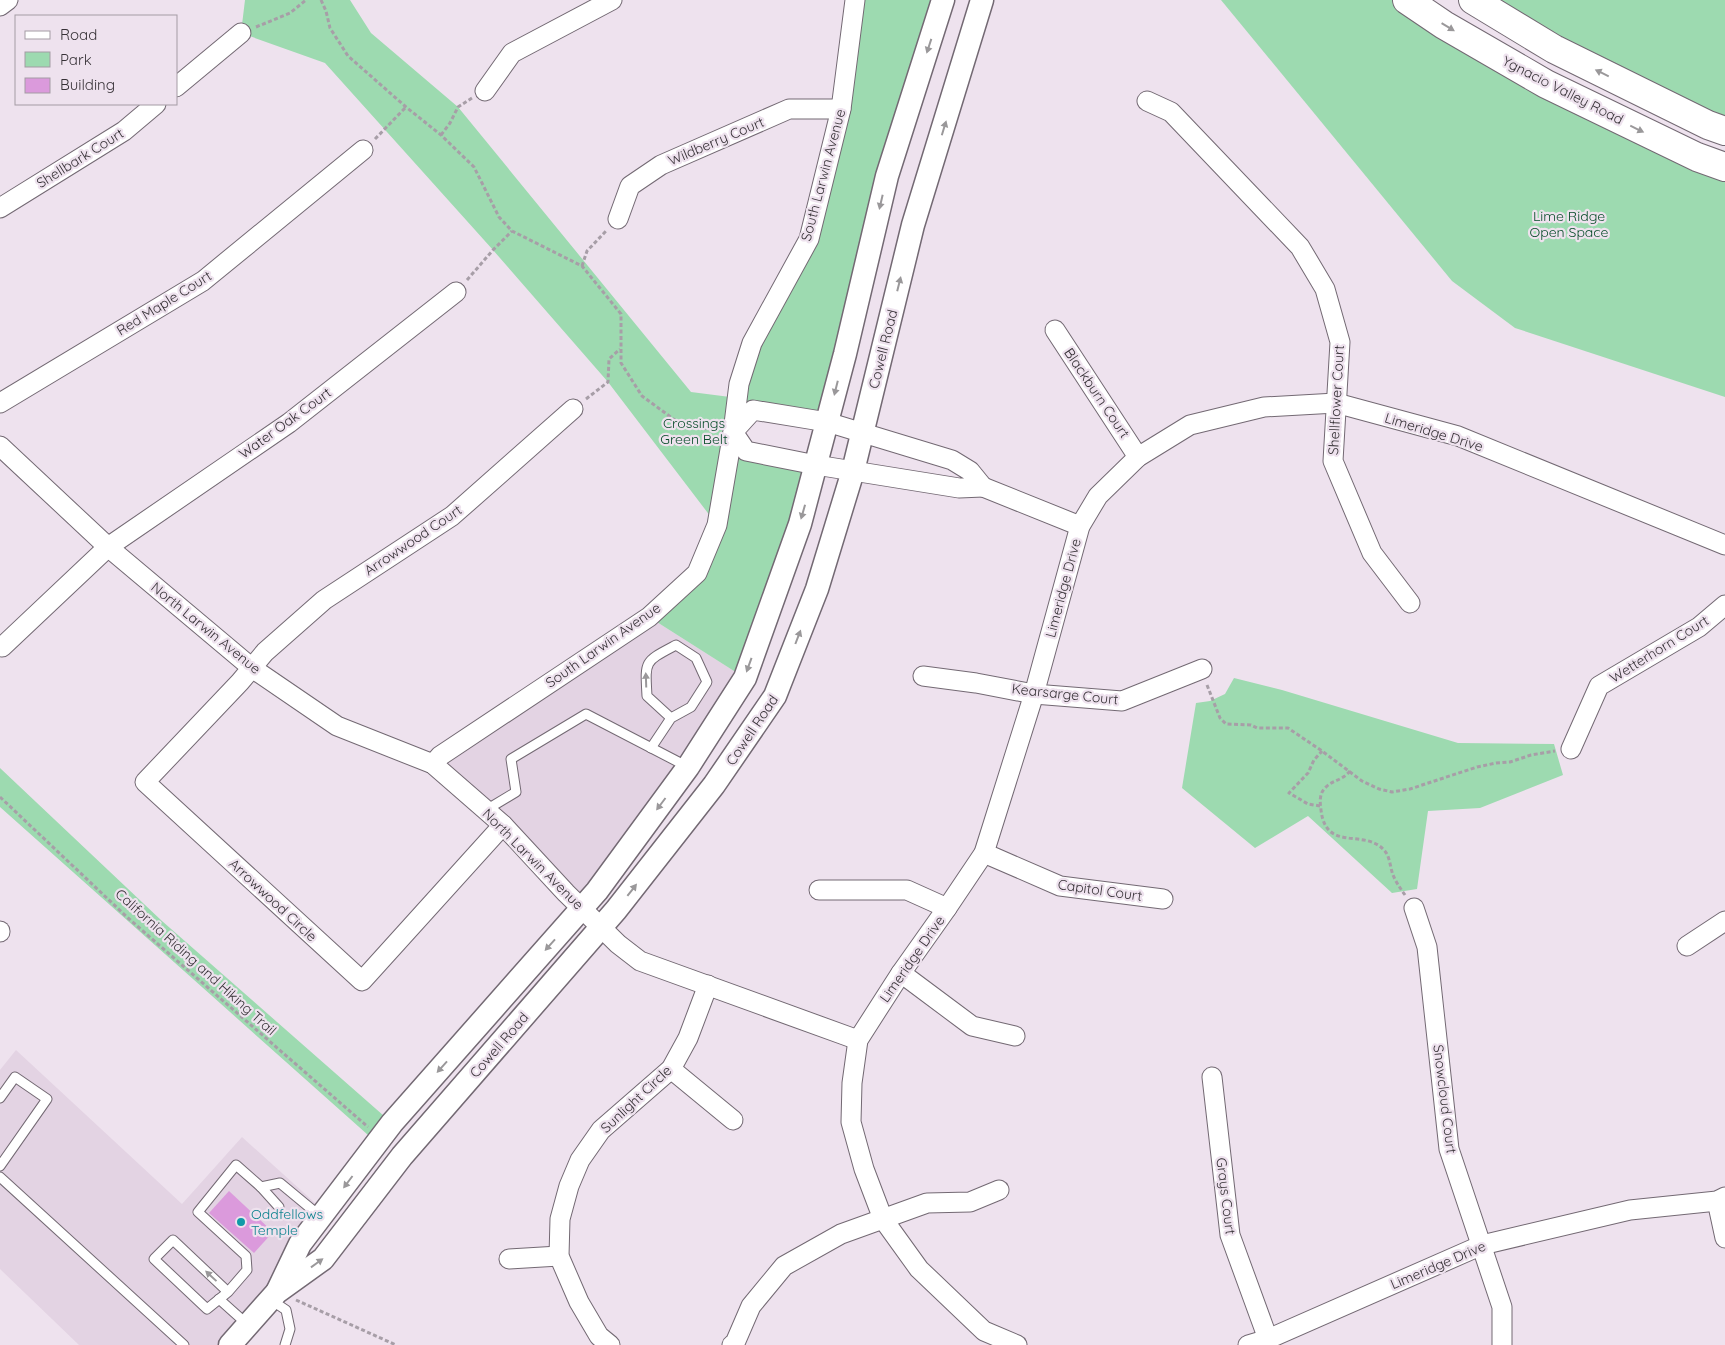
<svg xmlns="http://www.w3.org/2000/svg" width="1725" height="1345" viewBox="0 0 1725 1345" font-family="Quicksand,sans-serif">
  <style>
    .built { fill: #e3d3e3 }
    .green { fill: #9ddab0 }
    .building { fill: #db9adc }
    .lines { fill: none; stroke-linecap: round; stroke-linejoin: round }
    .service-casing { stroke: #736973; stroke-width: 11 }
    .minor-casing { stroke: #736973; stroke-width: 21 }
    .tertiary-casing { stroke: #736973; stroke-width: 25 }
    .trunk-casing { stroke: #736973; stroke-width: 30 }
    .path { stroke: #a79ea7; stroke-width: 3; stroke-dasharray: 4 2.5; stroke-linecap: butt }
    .service { stroke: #fff; stroke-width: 9 }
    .minor { stroke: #fff; stroke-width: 19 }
    .tertiary { stroke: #fff; stroke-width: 22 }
    .trunk { stroke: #fff; stroke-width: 28 }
    .oneway { fill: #9a989a }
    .culture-dot { fill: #0f9aa8; stroke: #eee2ee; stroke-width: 2 }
    .labels { text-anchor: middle; stroke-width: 4.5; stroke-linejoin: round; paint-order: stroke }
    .street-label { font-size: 14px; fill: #363136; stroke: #eee2ee }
    .park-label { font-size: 14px; fill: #074c29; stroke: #eee2ee }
    .culture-label { font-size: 14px; fill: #0d838f; stroke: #eee2ee; text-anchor: start }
  </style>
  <rect width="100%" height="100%" fill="#eee2ee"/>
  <g class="built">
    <path d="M649,617L745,678L582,908L433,764Z"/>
    <path d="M16,1050L182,1204L242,1137L325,1212L230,1345H79L0,1269V1070Z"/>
  </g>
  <g class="green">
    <path d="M245,0H350L371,33L458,107L691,392L738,398L809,239L855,0H943L827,422L753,411L733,432L746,451L816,465L745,678L649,617L697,573L717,525L608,382L493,250L325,63L241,33Z"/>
    <path d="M1221,0H1407L1725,167V397L1515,328L1452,281Z"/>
    <path d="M1480,0H1725V131Z"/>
    <path d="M1234,678L1282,690L1458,743L1554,744L1563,775L1480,808L1428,811L1417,889L1392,893L1308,816L1255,848L1182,788L1196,703L1210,701L1225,694Z"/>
    <path d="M0,768L162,921L392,1123L377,1143L0,807Z"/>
  </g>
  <path class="building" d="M229,1191L273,1232L254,1253L209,1213Z"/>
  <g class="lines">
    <defs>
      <g id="service">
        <path d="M651,748L671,718L691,707L707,682L696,658L676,645C644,662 645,660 647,696L671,718"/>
        <path d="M486,810L516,792L511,759L586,714L688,767"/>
        <path d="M0,1098L15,1077L47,1099L0,1166"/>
        <path d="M0,1177L184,1345"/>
        <path d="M279,1207L261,1187L280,1183L321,1217"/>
        <path d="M228,1292L207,1309L154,1259L173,1240L228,1292L247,1270L246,1256L198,1212L236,1165L261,1187"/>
        <path d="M219,1299L248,1325"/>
        <path d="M271,1300L286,1310L290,1329L285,1345"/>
      </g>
      <g id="minor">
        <path d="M0,6L8,0"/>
        <path d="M176,87L241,33"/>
        <path d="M485,91L512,53L612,0"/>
        <path d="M1147,101L1171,112L1300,247L1325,289L1340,342L1333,461L1372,553L1410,603"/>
        <path d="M0,208L124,131L156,104"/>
        <path d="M618,219L630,186L661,165L789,109H841"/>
        <path d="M1055,330L1138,457"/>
        <path d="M0,403L203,281L363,150"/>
        <path d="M753,410L827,422L952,460L970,471L983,487L959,488L816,465L746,451L733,432Z"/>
        <path d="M0,446L108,547L252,668L337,726L433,764L503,825L566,893L618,944L640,961L858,1040"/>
        <path d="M983,487L1080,526"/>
        <path d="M2,647L108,547L289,423L456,292"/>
        <path d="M923,676L976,683L1034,694L1122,701L1202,669"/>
        <path d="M1571,749L1599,686L1699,627L1725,605"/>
        <path d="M433,764L440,756L649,617L697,573L717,525L733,432L739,384L752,343L809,239L841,109L855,0"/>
        <path d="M503,825L362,981L145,782L240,682L265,652L324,600L452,516L573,409"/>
        <path d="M984,853L1060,886L1163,899"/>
        <path d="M819,890H907L947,908"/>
        <path d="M1414,908L1427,947L1449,1149L1502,1307V1345"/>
        <path d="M0,931V932"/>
        <path d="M1687,946L1725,921"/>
        <path d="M901,973L972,1026L1015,1036"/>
        <path d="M671,1069L733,1120"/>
        <path d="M1212,1077L1230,1235L1268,1339"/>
        <path d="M1717,1201L1725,1238"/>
        <path d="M509,1259L559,1256"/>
        <path d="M610,1345L599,1336L579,1302L559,1256L560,1219L569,1186L580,1160L601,1130L671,1069L688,1038L708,985"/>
        <path d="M732,1345L735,1343L751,1306L784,1266L841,1234L927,1203L970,1202L999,1190"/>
        <path d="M1017,1345L984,1331L919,1269L883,1219L864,1169L851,1122L852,1083L858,1040L901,973L947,908L984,853L1034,694L1080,526L1098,496L1138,457L1190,425L1264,407L1336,403L1458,436L1725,545"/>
        <path d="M1248,1345L1268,1339L1482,1245L1630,1210L1717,1201L1725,1197"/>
      </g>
      <g id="tertiary">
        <path d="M278,1290L300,1244L392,1123L597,891L688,767L745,678L800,524L845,354L887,176L943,0"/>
        <path d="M230,1345L277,1292L323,1259L402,1156L616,910L714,785L775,696L817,589L853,471L913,225L982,0"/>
      </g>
      <g id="trunk">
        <path d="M1407,0L1444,25L1546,84L1697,157L1725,167"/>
        <path d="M1473,0L1554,49L1708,125L1725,131"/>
      </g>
    </defs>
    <use href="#service" class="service-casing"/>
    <use href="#minor" class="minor-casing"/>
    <use href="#tertiary" class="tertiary-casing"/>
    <use href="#trunk" class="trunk-casing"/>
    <g class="path">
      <path d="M321,0L326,11L330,28L348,56L406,107L441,135L474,167L499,217L512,231L582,266L621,314V363L642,396L683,426L718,430"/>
      <path d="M256,27L290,13L306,0"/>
      <path d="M441,135L450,123L458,107L472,98"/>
      <path d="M375,139L406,107"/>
      <path d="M582,266L587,251L606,231"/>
      <path d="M467,280L493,250L512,231"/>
      <path d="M586,399L608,382L609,359L620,349"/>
      <path d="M1207,685L1220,718L1226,724L1251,725L1257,728H1288L1322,751L1362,781L1379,789L1392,792L1410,789L1477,767L1496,763L1510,762L1531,755L1555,751"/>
      <path d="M1350,771C1342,781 1332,780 1325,788C1319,794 1320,803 1321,810C1326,853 1364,828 1384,850C1390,856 1390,867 1393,875C1396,882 1400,888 1405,895"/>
      <path d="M0,797L128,918L368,1127"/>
      <path d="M1320,806L1308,804L1289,793L1308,773L1314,760L1322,751"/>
      <path d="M296,1300L396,1345"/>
    </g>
    <use href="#service" class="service"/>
    <use href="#minor" class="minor"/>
    <use href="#tertiary" class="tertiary"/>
    <use href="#trunk" class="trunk"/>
  </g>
  <defs><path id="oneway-solid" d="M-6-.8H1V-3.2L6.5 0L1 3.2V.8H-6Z" transform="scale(1.25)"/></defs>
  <g class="oneway">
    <use href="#oneway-solid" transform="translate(1448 27) rotate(31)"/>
    <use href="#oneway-solid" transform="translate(929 46) rotate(108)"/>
    <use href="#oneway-solid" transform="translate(1602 73) rotate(-154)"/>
    <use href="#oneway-solid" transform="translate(944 128) rotate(-73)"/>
    <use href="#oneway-solid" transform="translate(1637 129) rotate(26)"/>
    <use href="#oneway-solid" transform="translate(881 202) rotate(103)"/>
    <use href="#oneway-solid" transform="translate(899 284) rotate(-76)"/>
    <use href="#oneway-solid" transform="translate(836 388) rotate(104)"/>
    <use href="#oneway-solid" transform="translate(803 512) rotate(106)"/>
    <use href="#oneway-solid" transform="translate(798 637) rotate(-69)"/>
    <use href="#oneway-solid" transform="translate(749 665) rotate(110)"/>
    <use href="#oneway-solid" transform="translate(646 680) rotate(-92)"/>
    <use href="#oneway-solid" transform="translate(661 804) rotate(127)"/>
    <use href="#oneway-solid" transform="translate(632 890) rotate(-52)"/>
    <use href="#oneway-solid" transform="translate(550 945) rotate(132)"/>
    <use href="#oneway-solid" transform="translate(442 1067) rotate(132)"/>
    <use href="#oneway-solid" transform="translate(348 1182) rotate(127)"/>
    <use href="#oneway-solid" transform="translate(317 1263) rotate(-36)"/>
    <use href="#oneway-solid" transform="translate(211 1276) rotate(-137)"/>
  </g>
  <circle class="culture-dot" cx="241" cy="1222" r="5"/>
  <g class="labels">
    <g class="street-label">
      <text transform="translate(1563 90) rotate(27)" y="5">Ygnacio Valley Road</text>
      <text transform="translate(716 141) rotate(-23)" y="5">Wildberry Court</text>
      <text transform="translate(80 158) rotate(-32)" y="5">Shellbark Court</text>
      <text transform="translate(823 175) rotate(-75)" y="5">South Larwin Avenue</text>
      <text transform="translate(164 303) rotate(-32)" y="5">Red Maple Court</text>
      <text transform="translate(883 349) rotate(-76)" y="5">Cowell Road</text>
      <text transform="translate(1097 393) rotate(56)" y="5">Blackburn Court</text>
      <text transform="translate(1336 400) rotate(-87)" y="5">Shellflower Court</text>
      <text transform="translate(285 423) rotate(-36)" y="5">Water Oak Court</text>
      <text transform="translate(1434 432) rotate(17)" y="5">Limeridge Drive</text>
      <text transform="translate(413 540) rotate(-34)" y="5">Arrowwood Court</text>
      <text transform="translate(1063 588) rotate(-75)" y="5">Limeridge Drive</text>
      <text transform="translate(206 628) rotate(39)" y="5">North Larwin Avenue</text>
      <text transform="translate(603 645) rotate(-35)" y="5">South Larwin Avenue</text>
      <text transform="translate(1659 649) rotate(-32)" y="5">Wetterhorn Court</text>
      <text transform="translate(1065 694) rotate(6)" y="5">Kearsarge Court</text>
      <text transform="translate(752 730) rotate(-56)" y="5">Cowell Road</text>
      <text transform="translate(533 859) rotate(45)" y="5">North Larwin Avenue</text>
      <text transform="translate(1100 890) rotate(8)" y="5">Capitol Court</text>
      <text transform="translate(273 900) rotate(43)" y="5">Arrowwood Circle</text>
      <text transform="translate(912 959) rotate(-55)" y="5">Limeridge Drive</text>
      <text transform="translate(196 962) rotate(42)" y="5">California Riding and Hiking Trail</text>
      <text transform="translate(499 1045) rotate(-49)" y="5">Cowell Road</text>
      <text transform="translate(636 1099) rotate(-43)" y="5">Sunlight Circle</text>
      <text transform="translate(1445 1099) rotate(83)" y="5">Snowcloud Court</text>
      <text transform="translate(1226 1196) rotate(83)" y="5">Grays Court</text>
      <text transform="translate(1438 1265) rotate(-23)" y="5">Limeridge Drive</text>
    </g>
    <g class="park-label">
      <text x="1569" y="221">Lime Ridge<tspan x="1569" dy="16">Open Space</tspan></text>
      <text x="694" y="428">Crossings<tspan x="694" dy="16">Green Belt</tspan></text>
    </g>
    <g class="culture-label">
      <text x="251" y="1219">Oddfellows<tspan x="251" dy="16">Temple</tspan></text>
    </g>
  </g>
  <rect x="15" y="15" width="162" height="90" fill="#eee2ee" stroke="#a49ba4"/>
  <rect x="25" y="31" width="25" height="8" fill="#ffffff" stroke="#a49ba4"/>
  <text x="60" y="40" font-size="15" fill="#363136">Road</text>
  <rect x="25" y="52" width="25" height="15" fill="#9ddab0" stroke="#a49ba4"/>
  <text x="60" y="65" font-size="15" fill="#363136">Park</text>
  <rect x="25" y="78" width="25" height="15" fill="#db9adc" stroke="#a49ba4"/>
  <text x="60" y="90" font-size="15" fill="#363136">Building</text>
</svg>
